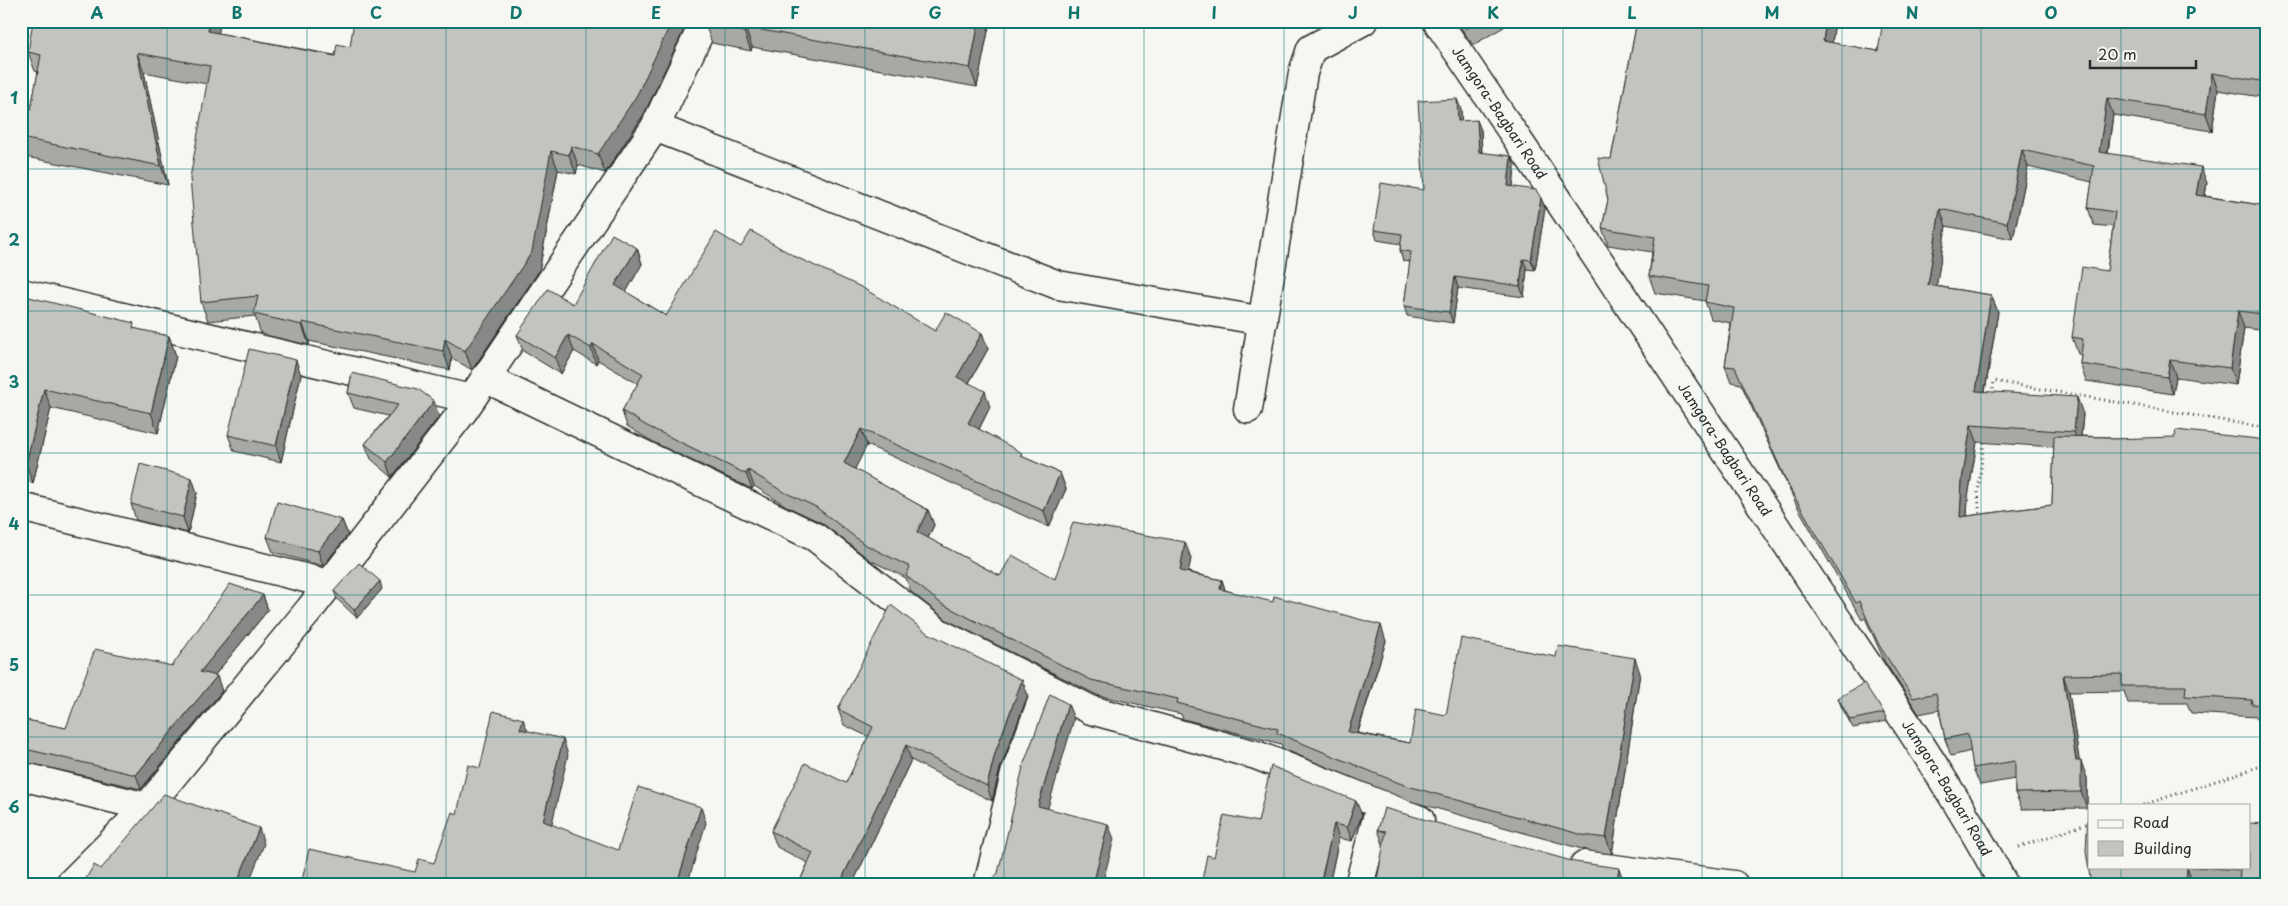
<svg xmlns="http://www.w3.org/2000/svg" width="2288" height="906" viewBox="0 0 2288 906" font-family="'Playpen Sans',sans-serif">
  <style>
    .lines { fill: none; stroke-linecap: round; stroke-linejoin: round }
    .street-casing { stroke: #2b2b2b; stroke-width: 31 }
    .path { stroke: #2b2b2b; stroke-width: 3; stroke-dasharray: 1 4; stroke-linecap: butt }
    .street { stroke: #f6f6f2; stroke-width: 28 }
    .wall { fill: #a8a8a5; stroke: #2b2b2b; fill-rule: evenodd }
    .shaded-wall { fill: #888886; stroke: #2b2b2b }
    .building { fill: #c3c3c0; stroke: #2b2b2b }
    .grid { fill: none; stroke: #0f766e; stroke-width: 1; stroke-opacity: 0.55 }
    .labels { text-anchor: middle; stroke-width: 4; stroke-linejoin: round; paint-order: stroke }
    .street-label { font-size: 14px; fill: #2b2b2b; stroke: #f6f6f2 }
    .neatline { fill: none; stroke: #0f766e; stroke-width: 2 }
    .grid-label { font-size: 16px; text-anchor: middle; font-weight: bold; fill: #0f766e }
  </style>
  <rect width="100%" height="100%" fill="#f6f6f2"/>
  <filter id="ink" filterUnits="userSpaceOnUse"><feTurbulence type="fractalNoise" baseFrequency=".02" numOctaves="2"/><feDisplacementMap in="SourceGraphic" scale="10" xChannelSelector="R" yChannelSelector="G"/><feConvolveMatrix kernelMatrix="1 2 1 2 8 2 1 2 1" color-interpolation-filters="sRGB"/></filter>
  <g filter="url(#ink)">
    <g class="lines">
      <defs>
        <g id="street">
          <path id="s1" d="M1437,21C1560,201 1681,383 1801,565C1870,670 1945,774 2004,885"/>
          <path d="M655,127L1058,285L1263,321"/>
          <path d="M21,293L471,399"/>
          <path d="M485,378L815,537L939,633L1091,710L1256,755L1420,820"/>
          <path d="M1248,409L1303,73L1311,49L1363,21"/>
          <path d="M21,507L329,584"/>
          <path d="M21,776L147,807L69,885"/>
          <path d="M147,807L310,609L464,410L655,127L705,21"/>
          <path d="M1584,865L1734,885"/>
          <path d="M988,885L1015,774L1047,688"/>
          <path d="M1359,885L1380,807"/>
        </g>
      </defs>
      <use href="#street" class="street-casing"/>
      <g class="path">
        <path d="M1992,394L1994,381L2267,428"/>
        <path d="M1980,518L1978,494L1984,440"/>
        <path d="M2143,805L2267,764"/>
        <path d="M2019,847L2089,823"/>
      </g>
      <use href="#street" class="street"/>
    </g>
    <g class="wall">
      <path d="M706,21H990L977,87L752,47L751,51L712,43L705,24Z"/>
      <path d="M1456,21H1502L1504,27L1473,45Z"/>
      <path d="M1637,21H1835L1832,43L1878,51L2267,21V98L2218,90L2212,131L2113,115L2108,153L2207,183L2205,196L2267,206V331L2244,328L2236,385L2176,377L2173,394L2086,381L2080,364L2081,354H2078L2072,337L2107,271L2113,227L2094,225L2088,208L2092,182L2028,167L2013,239L1946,226L1936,286L1991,295L1998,312L1985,392L2083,414L2081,436L2110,437V439L2267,440V722L2258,721L2256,717L2191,713L2187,703H2128L2124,691L2069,692L2079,761L2087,778V808L2022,809L2015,793V779L1980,785L1973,768L1971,751L1951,756L1945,739L1939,710L1919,714L1885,662L1865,618L1862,620L1796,504L1741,384L1731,382L1725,366L1731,323L1711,319L1705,301L1655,293L1649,276L1652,252L1608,245L1602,228L1608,200L1611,159ZM1977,442L2054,447L2052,505L1967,516L1968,497Z"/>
      <path d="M116,22L218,33L644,114L605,173L578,165L576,174L558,170L539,271L472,370L452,358L450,370L309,341V345L261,334L255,316L208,321L201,302L207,84L144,72L168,185L21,156V107L31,109L38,72L35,71L28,52Z"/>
      <path d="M1461,109V121L1481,130L1482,153L1515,166L1513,187L1541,198L1545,208L1535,270L1527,269L1524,297L1458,288L1453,323L1407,316L1404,306L1410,262L1403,261L1400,250L1401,244L1377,240L1374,230L1424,190Z"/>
      <path d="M741,247L796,257L935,331L982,333L988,349L969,383L990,407L979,429L1023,457L1060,473L1066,489L1049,527L867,445L854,469L928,510L934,525L928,538L1000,576L1055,579L1191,558L1188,572L1222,580L1225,590L1386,641L1358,733L1410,743L1446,715L1640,673L1612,854L1589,851L1410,801L1283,749L1281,744L1183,719L1181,714L1097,695L947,620L911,592L906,578L870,560L822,523L788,507L754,486L752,489L653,442L627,426L622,411L638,384L598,360L596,364L574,351L561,374L523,351L517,335L573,304L637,248L642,264L626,292L666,316Z"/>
      <path d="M21,295L136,329L169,336L176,356L158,433L51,408L33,483L21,480Z"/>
      <path d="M352,373L439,417L392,477L371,459L365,444L388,416L354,408L348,393Z"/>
      <path d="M301,375L281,462L234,451L228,435Z"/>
      <path d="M192,478L197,493L188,533L136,520L131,504Z"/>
      <path d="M342,520L348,535L323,566L273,552L267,537Z"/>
      <path d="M382,589L357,618L337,599L334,591Z"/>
      <path d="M263,595L268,610L214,676L222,691L141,789L21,761V719L66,728L172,666Z"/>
      <path d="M926,632L1028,695L1000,769L992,801L911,760L852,885H798L808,863L777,847L771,831L846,783L869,737L844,725L838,709Z"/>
      <path d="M1838,698L1884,713L1887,721L1853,728L1841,706Z"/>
      <path d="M1362,815L1352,841L1339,838L1329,885H1201L1214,857L1258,822Z"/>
      <path d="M1378,830L1625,885L1383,844Z"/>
      <path d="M2089,867H2249L2267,885H2208L2193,884Z"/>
    </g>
    <g class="shaded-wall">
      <path d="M210,21H221L215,51L208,31Z"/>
      <path d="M672,21H688L644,114L605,173L598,154Z"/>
      <path d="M979,21H990L977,87L970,68Z"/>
      <path d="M1826,21H1835L1830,58L1823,41Z"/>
      <path d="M745,27L752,47L751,51L744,32Z"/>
      <path d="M137,53L144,72L168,185L161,166Z"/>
      <path d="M2212,73L2218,90L2212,131L2206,114Z"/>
      <path d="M2107,98L2113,115L2105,169L2099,152Z"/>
      <path d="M1457,99L1461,109L1462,131L1458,121Z"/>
      <path d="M1477,120L1481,130L1482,163L1479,152Z"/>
      <path d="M571,146L578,165L576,174L569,155Z"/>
      <path d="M2022,150L2028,167L2013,239L2007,223Z"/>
      <path d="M551,151L558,170L539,271L472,370L465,351Z"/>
      <path d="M1511,156L1515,166L1512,196L1508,186Z"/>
      <path d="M2201,167L2207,183L2202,212L2196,195Z"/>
      <path d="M1541,198L1545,208L1535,270L1531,260Z"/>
      <path d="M1940,209L1946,226L1934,302L1928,285Z"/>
      <path d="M637,248L642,264L621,301L615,285Z"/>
      <path d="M1523,259L1527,269L1524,297L1520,286Z"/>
      <path d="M1455,277L1458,288L1453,323L1449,312Z"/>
      <path d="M2267,288V324L2263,314Z"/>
      <path d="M1991,295L1998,312L1982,408L1976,391Z"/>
      <path d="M2238,311L2244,328L2236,385L2230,368Z"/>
      <path d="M302,322L309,341V345L302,325Z"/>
      <path d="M982,333L988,349L963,393L957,377Z"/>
      <path d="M568,335L574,351L561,374L555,358Z"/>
      <path d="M169,336L176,356L158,433L151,413Z"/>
      <path d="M445,339L452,358L450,370L443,351Z"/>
      <path d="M593,344L598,360L596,364L591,348Z"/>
      <path d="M296,360L301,375L281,462L276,446Z"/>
      <path d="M2170,360L2176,377L2173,394L2167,377Z"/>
      <path d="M44,389L51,408L33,483L26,464Z"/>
      <path d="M985,391L990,407L974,439L968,423Z"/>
      <path d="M2077,397L2083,414L2080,448L2074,432Z"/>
      <path d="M434,401L439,417L392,477L387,462Z"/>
      <path d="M1971,425L1977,442L1968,497L1966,534L1960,517L1962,480Z"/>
      <path d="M861,429L867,445L850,479L844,463Z"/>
      <path d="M748,470L754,486L752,489L746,474Z"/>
      <path d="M1060,473L1066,489L1049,527L1044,511Z"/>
      <path d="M192,478L197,493L188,533L183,517Z"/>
      <path d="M928,510L934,525L923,548L917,532Z"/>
      <path d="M342,520L348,535L323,566L318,551Z"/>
      <path d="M1185,542L1191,558L1186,586L1180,571Z"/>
      <path d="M1222,580L1227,596L1220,589Z"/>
      <path d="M380,581L382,589L357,618L354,610Z"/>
      <path d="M263,595L268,610L205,687L200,672Z"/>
      <path d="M1381,625L1386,641L1353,747L1348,732Z"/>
      <path d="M1635,658L1640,673L1612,854L1606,838Z"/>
      <path d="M2063,675L2069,692L2081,772V761L2087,778V808L2081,792Z"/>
      <path d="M217,676L222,691L141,789L136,775Z"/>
      <path d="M1022,680L1028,695L1000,769L992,801L987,786L995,753Z"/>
      <path d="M1068,704L1074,719L1044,821L1038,806Z"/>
      <path d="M523,719L529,734L520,729Z"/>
      <path d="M563,739L568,755L549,836L543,821Z"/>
      <path d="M906,745L911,760L852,885H839Z"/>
      <path d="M1356,801L1362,815L1352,841L1347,827Z"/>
      <path d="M701,807L706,823L687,885L679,877Z"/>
      <path d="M1108,824L1114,839L1102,885H1093Z"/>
      <path d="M1334,824L1339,838L1329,885H1320Z"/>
      <path d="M259,828L264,844L248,885L239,878Z"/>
      <path d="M2187,867L2193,884V885H2186Z"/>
      <path d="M1619,868L1625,885H1616Z"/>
    </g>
    <g class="building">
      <path d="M33,21H110L116,22V21H210L208,31L335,56L337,44L350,47L354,21H672L637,95L598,154L571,146L569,155L551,151L532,252L465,351L445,339L443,351L302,322V325L254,314L258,296L201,302L190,178L210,66L137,53L161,166L21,138V107L31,109L41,55L28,52Z"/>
      <path d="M706,21H979L970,68L745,27L744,32L705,24Z"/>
      <path d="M1461,21H1479L1466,29Z"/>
      <path d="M1637,21H1826L1823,41L1878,51L1883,21H2267V82L2212,73L2206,114L2107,98L2099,152L2201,167L2196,195L2267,206V288L2263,314L2238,311L2230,368L2170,360L2167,377L2080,364L2083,339L2072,337L2082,267L2107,271L2115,212L2088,208L2094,166L2022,150L2007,223L1940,209L1928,285L1991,295L1976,391L2077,397L2074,432L1971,425L1962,480L1960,517L2052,505L2054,436L2110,437V439L2175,437L2176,430L2267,440V705L2251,704L2252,700L2185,696L2186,686H2122V674L2063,675L2076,761H2081V792L2015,793V761L1973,768L1968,734L1945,739L1936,693L1913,698L1879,645L1859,601L1856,603L1789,487L1735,367L1725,366L1734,308L1705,302L1708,286L1649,276L1655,237L1602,228L1608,200L1598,158L1611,159Z"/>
      <path d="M1457,99L1458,121L1477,120L1479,152L1511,156L1508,186L1536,190L1541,198L1531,260L1523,259L1520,286L1455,277L1449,312L1404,306L1411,252L1400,250L1402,234L1374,230L1381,183L1424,190L1418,101Z"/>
      <path d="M751,231L796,257L861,287L935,331L946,312L982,333L957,377L985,391L968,423L1022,453L1021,456L1060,473L1044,511L861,429L844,463L928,510L917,532L1000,576L1012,555L1055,579L1073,522L1185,542L1180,571L1222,580L1220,589L1273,602L1274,596L1381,625L1348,732L1410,743L1416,709L1446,715L1461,638L1556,657L1558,646L1635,658L1606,838L1583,835L1404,785L1277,733L1278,729L1177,703L1178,699L1091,680L942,604L906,576L910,567L864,544L816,507L782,491L748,470L746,474L647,426L622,411L643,374L593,344L591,348L568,335L555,358L517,335L548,289L573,304L612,234L637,248L615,285L666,316L716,232L741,247Z"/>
      <path d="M21,295L134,323L133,328L169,336L151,413L44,389L26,464L21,462Z"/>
      <path d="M249,349L296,360L276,446L228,435Z"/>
      <path d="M352,373L418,389L434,401L387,462L365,444L398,405L348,393Z"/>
      <path d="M140,464L192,478L183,517L131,504Z"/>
      <path d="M277,502L342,520L318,551L306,548L267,537Z"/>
      <path d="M359,563L380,581L354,610L334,591Z"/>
      <path d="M230,584L263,595L200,672L217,676L136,775L21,748V719L66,728L95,649L172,666Z"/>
      <path d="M891,605L926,632L1022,680L995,753L987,786L906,745L839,885H798L813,853L771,831L805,763L846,783L873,727L838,709Z"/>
      <path d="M1864,683L1884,713L1850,720L1838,698Z"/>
      <path d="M1050,694L1068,704L1038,806L1108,824L1093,885H989V883L998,873L1024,763Z"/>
      <path d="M493,711L523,719L520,729L563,739L543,821L618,850L638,787L701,807L679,877L702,885H301L309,849L415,872L419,859L434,863L452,812L457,814L468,765L480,768Z"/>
      <path d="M1271,766L1356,801L1347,827L1334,824L1320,885H1201L1207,855L1214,857L1224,815L1258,822Z"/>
      <path d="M164,794L259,828L239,878L267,885H82L94,865L101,869Z"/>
      <path d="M1384,808L1575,862L1619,868L1616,885H1376L1386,831L1378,830Z"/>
      <path d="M2088,812H2089V867H2187L2186,885H2091L2086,851Z"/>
      <path d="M2249,823L2267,824V885H2239L2240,870L2197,867H2249Z"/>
    </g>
  </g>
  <path class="grid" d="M167,21V885M307,21V885M446,21V885M586,21V885M725,21V885M865,21V885M1004,21V885M1144,21V885M1284,21V885M1423,21V885M1563,21V885M1702,21V885M1842,21V885M1981,21V885M2121,21V805M21,169H2267M21,311H2267M21,453H2267M21,595H2267M21,737H2267M2121,867V885"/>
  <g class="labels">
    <g class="street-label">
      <text dy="5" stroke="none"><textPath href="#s1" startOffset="111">Jamgora-Bagbari Road</textPath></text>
      <text dy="5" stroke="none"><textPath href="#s1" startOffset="516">Jamgora-Bagbari Road</textPath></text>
      <text dy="5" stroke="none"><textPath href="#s1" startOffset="921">Jamgora-Bagbari Road</textPath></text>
    </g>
  </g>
  <rect width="2288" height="906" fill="none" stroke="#f6f6f2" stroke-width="55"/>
  <rect x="2088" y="804" width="162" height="65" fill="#f6f6f2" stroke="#a5a5a2"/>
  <rect x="2098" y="820" width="25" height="8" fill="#f6f6f2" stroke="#a5a5a2"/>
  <text x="2133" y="828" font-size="15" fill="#2b2b2b">Road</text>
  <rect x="2098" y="841" width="25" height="15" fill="#c3c3c0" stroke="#a5a5a2"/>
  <text x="2133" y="854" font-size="15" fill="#2b2b2b">Building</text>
  <path d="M2090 60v8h106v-8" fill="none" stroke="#2b2b2b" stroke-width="2.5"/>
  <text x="2098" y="60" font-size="15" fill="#2b2b2b" stroke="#f6f6f2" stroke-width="4" paint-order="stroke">20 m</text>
  <rect x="28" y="28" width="2232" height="850" class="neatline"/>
  <g class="grid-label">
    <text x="97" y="19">A</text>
    <text x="237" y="19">B</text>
    <text x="376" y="19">C</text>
    <text x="516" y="19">D</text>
    <text x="656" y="19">E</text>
    <text x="795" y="19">F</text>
    <text x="935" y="19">G</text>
    <text x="1074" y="19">H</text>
    <text x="1214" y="19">I</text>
    <text x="1353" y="19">J</text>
    <text x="1493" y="19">K</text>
    <text x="1632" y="19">L</text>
    <text x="1772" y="19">M</text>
    <text x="1912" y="19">N</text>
    <text x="2051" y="19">O</text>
    <text x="2191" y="19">P</text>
    <text x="14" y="104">1</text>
    <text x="14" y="246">2</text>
    <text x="14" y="388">3</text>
    <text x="14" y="530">4</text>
    <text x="14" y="671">5</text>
    <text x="14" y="813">6</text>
  </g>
</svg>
